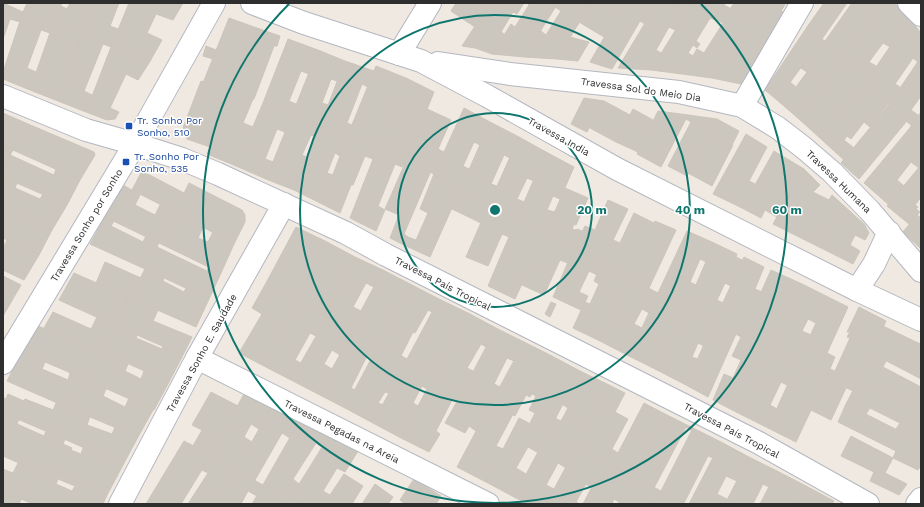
<svg xmlns="http://www.w3.org/2000/svg" width="924" height="507" viewBox="0 0 924 507" font-family="'Work Sans',sans-serif">
  <style>
    .building { fill: #cbc7bf; stroke: #cbc5ba; fill-rule: evenodd }
    .lines { fill: none; stroke-linecap: round; stroke-linejoin: round }
    .minor-casing { stroke: #b4b7c1; stroke-width: 24 }
    .tertiary-casing { stroke: #b4b7c1; stroke-width: 24 }
    .minor { stroke: #fff; stroke-width: 22 }
    .tertiary { stroke: #fff; stroke-width: 22 }
    .ring { fill: none; stroke: #0f766e; stroke-width: 2 }
    .transit-dot { fill: #1a4fb4; stroke: #fff; stroke-width: 1.5 }
    .labels { text-anchor: middle; stroke-width: 3; stroke-linejoin: round; paint-order: stroke }
    .street-label { font-size: 10px; fill: #2e2e2e; stroke: #fff }
    .transit-label { font-size: 10px; fill: #164399; stroke: #fff; text-anchor: start }
    .centre { fill: #0f766e; stroke: #fff; stroke-width: 2 }
    .ring-label { font-size: 12px; text-anchor: middle; font-weight: bold; fill: #0f766e; stroke: #fff; stroke-width: 3; stroke-linejoin: round; paint-order: stroke }
  </style>
  <rect width="100%" height="100%" fill="#efe9e1"/>
  <g class="building">
    <path d="M3,3L23,12L20,22L10,19L3,39Z"/>
    <path d="M27,3H62L53,24L23,12Z"/>
    <path d="M70,3H95L82,36L53,24L61,6L67,9Z"/>
    <path d="M95,3H119L110,26L118,29L111,47L82,36Z"/>
    <path d="M129,3H183L173,20L156,14L147,33L162,40L149,63L111,47Z"/>
    <path d="M456,3H490L475,27L451,11Z"/>
    <path d="M490,3H524L517,14L513,12L501,32L504,34L492,54L475,48L462,46Z"/>
    <path d="M527,3H558L524,57L492,54L511,24L515,27L529,5Z"/>
    <path d="M558,3H591L557,59L524,57L541,31L546,35L561,11L555,7Z"/>
    <path d="M591,3H624L604,37L579,22Z"/>
    <path d="M624,3H657L645,24L640,21L612,69L590,62Z"/>
    <path d="M657,3H671L686,13L675,30L669,27L656,50L661,53L651,70L618,68Z"/>
    <path d="M671,3H692L686,13Z"/>
    <path d="M692,3H705L720,12L715,20L710,18L696,41L700,44L697,48L693,45L688,53L693,56L682,74L651,70Z"/>
    <path d="M705,3H725L720,12Z"/>
    <path d="M734,3H759L749,19L730,9Z"/>
    <path d="M759,3H786L781,11L785,13L774,30L751,15Z"/>
    <path d="M824,3H847L822,39L807,27Z"/>
    <path d="M852,3H882L845,56L825,41Z"/>
    <path d="M882,3H894L911,16L890,47L883,43L869,62L876,66L868,79L859,73L862,69L845,56Z"/>
    <path d="M724,5L749,19L712,78L682,74L697,49L704,53L723,23L715,19Z"/>
    <path d="M23,12L53,24L50,33L41,30L27,68L36,72L30,90L3,79V72Z"/>
    <path d="M751,15L774,30L741,84L712,78Z"/>
    <path d="M229,18L257,28L232,92L203,83Z"/>
    <path d="M909,19L921,33V57L918,62L913,58L895,84L900,87L889,103L865,83Z"/>
    <path d="M53,24L82,36L58,101L30,90Z"/>
    <path d="M807,27L822,39L777,100L765,90Z"/>
    <path d="M257,28L280,36L277,46H274L254,99H253L232,92Z"/>
    <path d="M82,36L103,44L84,91L92,95L86,112L58,101Z"/>
    <path d="M570,37L589,42L578,61L557,59Z"/>
    <path d="M288,39L318,50L309,74L301,71L289,101L296,104L292,115L263,103Z"/>
    <path d="M822,39L845,56L799,119L777,100L790,82L796,87L807,72L801,68Z"/>
    <path d="M206,46L216,50L213,59L203,56Z"/>
    <path d="M111,47L149,63L138,80L126,74L110,108L119,112L115,119L107,120L86,112Z"/>
    <path d="M318,50L345,61L337,81L331,79L322,103L328,105L320,126L292,115Z"/>
    <path d="M845,56L862,69L859,73L868,79L821,139L799,119Z"/>
    <path d="M921,57V96L911,110L918,115L911,125L888,106Z"/>
    <path d="M345,61L374,71L368,87L362,84L347,123L352,125L347,137L320,126Z"/>
    <path d="M376,66L406,78L377,149L347,137Z"/>
    <path d="M406,78L420,85L392,155L377,149Z"/>
    <path d="M201,81L232,92L210,147L187,139L183,128Z"/>
    <path d="M865,83L889,103L870,127L864,122L851,139L847,136L844,140L854,148L844,160L821,139Z"/>
    <path d="M420,85L434,92L406,161L392,155Z"/>
    <path d="M232,92L253,99L243,123L253,127L236,166L207,154Z"/>
    <path d="M584,98L604,101L587,132L571,124Z"/>
    <path d="M604,101L630,115L616,142L590,128Z"/>
    <path d="M263,103L292,115L285,132L277,129L265,159L273,162L266,179L236,166Z"/>
    <path d="M888,106L906,122L859,179L841,163Z"/>
    <path d="M464,108L490,122L480,145L474,142L463,166L469,169L460,190L434,174Z"/>
    <path d="M427,109L451,120L438,149L444,152L434,174L406,161Z"/>
    <path d="M633,109L653,120L638,152L616,142Z"/>
    <path d="M658,111L688,115L661,167L637,154Z"/>
    <path d="M921,112V139L909,129Z"/>
    <path d="M3,113L28,124L13,150L3,145Z"/>
    <path d="M292,115L320,126L316,136L311,135L302,155L307,157L294,190L266,179Z"/>
    <path d="M688,115L717,119L687,176L668,166L691,122L686,119Z"/>
    <path d="M717,119L739,131L732,145H733L712,186L688,173Z"/>
    <path d="M490,122L519,137L510,158L504,155L491,184L497,186L489,204L460,190Z"/>
    <path d="M28,124L94,152L95,155L80,180L13,150Z"/>
    <path d="M320,126L347,137L340,156L335,153L327,173L333,175L322,204L294,190Z"/>
    <path d="M909,129L921,139V165L919,168L911,162L897,180L904,186L889,205L864,183Z"/>
    <path d="M746,134L767,147L749,181L755,184L742,208L713,194Z"/>
    <path d="M347,137L377,149L373,159L365,156L353,185H351L340,213L322,204Z"/>
    <path d="M519,137L546,152L534,181L527,178L517,199L524,202L517,218L489,204Z"/>
    <path d="M3,145L13,150L3,167Z"/>
    <path d="M377,149L406,161L402,167L395,164L378,206L385,210L376,231L350,218Z"/>
    <path d="M774,151L804,169L777,217L765,210L761,218L742,208Z"/>
    <path d="M546,152L574,167L560,199L553,196L547,210L555,212L546,232L517,218Z"/>
    <path d="M10,155L54,175L56,169L80,180L67,205L3,177V167Z"/>
    <path d="M406,161L430,173L404,234L408,237L404,245L390,238L399,215L385,209Z"/>
    <path d="M921,165V197L915,205L918,207L916,209L920,212L909,224L887,206Z"/>
    <path d="M804,169L820,185L813,192L829,200L832,195L843,205L821,248L773,224Z"/>
    <path d="M142,171L184,193L175,212L132,190Z"/>
    <path d="M434,174L460,190L430,257L404,245L408,237L416,240L428,213L420,209Z"/>
    <path d="M3,177L17,183L15,188L40,199L43,194L67,205L52,230L3,207Z"/>
    <path d="M189,183L242,210L245,215V222L234,244L175,212Z"/>
    <path d="M123,185L140,195L135,205L155,215L160,205L175,212L159,243L105,217Z"/>
    <path d="M565,188L588,198L576,225L574,224L572,229L576,230L577,229L582,231L574,248L546,232Z"/>
    <path d="M460,190L489,204L481,223L452,209Z"/>
    <path d="M608,200L628,209L602,263L574,248L585,226L595,230Z"/>
    <path d="M489,204L517,218L509,237L502,234L488,266L466,257Z"/>
    <path d="M843,205L864,224L869,233L865,240L855,235L850,245L860,251L853,264L821,248Z"/>
    <path d="M3,207L52,230L39,255L3,238Z"/>
    <path d="M175,212L203,227L198,238L208,242L213,232L234,244L221,273L159,243Z"/>
    <path d="M634,213L654,223L629,278L602,263L613,240L620,243Z"/>
    <path d="M917,215L921,218V249L903,232Z"/>
    <path d="M105,217L114,221L111,226L143,242L146,236L159,243L145,269L90,244Z"/>
    <path d="M517,218L546,232L515,299L488,286Z"/>
    <path d="M655,221L676,230L649,288L629,278Z"/>
    <path d="M296,227L327,242L296,299L266,283Z"/>
    <path d="M687,231L714,243L706,262L700,259L690,282L696,285L686,308L658,293Z"/>
    <path d="M546,232L574,248L568,263L560,260L544,295L522,285Z"/>
    <path d="M7,240L39,255L24,280L3,270V248Z"/>
    <path d="M327,242L355,257L324,315L296,299Z"/>
    <path d="M714,243L737,254L736,257L742,260L731,286L725,283L717,300L723,303L714,322L686,308Z"/>
    <path d="M157,247L207,271L209,266L221,273L209,299L145,269Z"/>
    <path d="M574,248L602,263L597,275L589,271L579,292L588,296L581,310L553,297Z"/>
    <path d="M355,257L383,270L374,287L366,283L353,307L361,311L351,329L324,315Z"/>
    <path d="M744,257L764,267L755,289L762,292L741,337L714,322Z"/>
    <path d="M105,262L141,278L130,298L96,283Z"/>
    <path d="M602,263L629,278L600,341L573,328L585,302L590,304L599,284L594,281Z"/>
    <path d="M145,269L164,278L163,281L184,292L186,288L209,299L196,327L130,298Z"/>
    <path d="M383,270L412,285L379,344L351,329Z"/>
    <path d="M771,270L802,284L771,352L741,337Z"/>
    <path d="M74,273L128,297L114,325L59,300Z"/>
    <path d="M3,276L21,285L10,304L3,300Z"/>
    <path d="M629,278L658,293L649,313L642,309L634,324L642,328L629,356L600,341Z"/>
    <path d="M266,283L299,301L262,365L239,353L262,314L252,308Z"/>
    <path d="M802,284L828,297L816,323L808,319L802,331L811,335L797,364L771,352Z"/>
    <path d="M412,285L439,299L432,312L428,310L415,333L413,332L401,356L379,344Z"/>
    <path d="M658,293L686,308L657,370L629,356Z"/>
    <path d="M128,297L158,310L153,321L192,337L183,355L114,325Z"/>
    <path d="M828,297L848,307L827,353L835,357L826,378L797,364Z"/>
    <path d="M439,299L468,313L435,374L407,359Z"/>
    <path d="M3,300L10,304L3,316Z"/>
    <path d="M299,301L327,317L316,336L310,333L295,360L301,363L291,380L262,365Z"/>
    <path d="M551,302L556,304L550,317L545,314Z"/>
    <path d="M859,307L886,321L853,391L826,378L830,369L835,371L850,338L847,337L850,332H847Z"/>
    <path d="M686,308L714,322L704,346L698,343L692,357L698,359L686,385L657,370Z"/>
    <path d="M53,312L91,329L97,317L116,326L102,352L44,328Z"/>
    <path d="M468,313L496,328L486,347L481,344L467,368L473,371L464,389L435,374Z"/>
    <path d="M327,317L353,331L340,355L332,350L324,364L332,369L318,394L291,380Z"/>
    <path d="M714,322L736,334L708,397L686,385Z"/>
    <path d="M38,326L102,352L87,380L22,352Z"/>
    <path d="M116,326L137,335L136,338L162,349L163,346L183,355L169,382L102,352Z"/>
    <path d="M883,326L916,342L902,369L871,353Z"/>
    <path d="M496,328L524,342L514,361L507,358L494,384L500,387L491,403L464,389Z"/>
    <path d="M353,331L379,344L372,359L367,356L351,388L355,390L345,408L318,394Z"/>
    <path d="M741,337L771,352L742,415L713,400L724,374L733,378L741,360L732,356Z"/>
    <path d="M524,342L552,356L530,397L526,395L515,416L491,403Z"/>
    <path d="M916,342L921,344V379L902,369Z"/>
    <path d="M379,344L407,359L389,393L385,392L378,403L383,405L373,423L345,408Z"/>
    <path d="M22,352L45,362L42,369L68,380L70,373L87,380L71,409L7,381Z"/>
    <path d="M102,352L128,364L125,371L141,379L144,371L169,382L154,410L87,380Z"/>
    <path d="M771,352L797,364L787,385L781,382L770,405L777,409L768,428L742,415Z"/>
    <path d="M871,353L886,361L883,367L921,387V409L859,379Z"/>
    <path d="M552,356L580,371L548,433L530,423L535,413L529,410L536,396L532,394Z"/>
    <path d="M407,359L435,374L427,389L422,386L413,403L418,406L401,438L373,423Z"/>
    <path d="M797,364L826,378L796,442L768,428Z"/>
    <path d="M580,371L609,385L576,448L548,433L555,418L561,421L568,408L562,404Z"/>
    <path d="M435,374L464,389L456,402L452,400L436,431L440,434L429,452L401,438Z"/>
    <path d="M826,378L846,388L831,420L811,410Z"/>
    <path d="M859,379L921,409V442L896,429L900,423L870,408L866,414L846,404Z"/>
    <path d="M87,380L106,389L103,396L125,407L129,398L153,410L138,437L71,409Z"/>
    <path d="M609,385L625,393L615,412L628,419L605,462L576,448Z"/>
    <path d="M464,389L491,403L476,431L469,426L465,433L445,423Z"/>
    <path d="M211,392L238,406L211,455L193,446L202,430L192,425Z"/>
    <path d="M245,392L272,406L259,429L251,424L244,437L252,442L236,470L211,455Z"/>
    <path d="M8,394L24,401L25,399L53,410L56,403L71,409L55,435L3,413V397L6,399Z"/>
    <path d="M491,403L513,414L496,446L503,449L486,482L457,467Z"/>
    <path d="M644,403L665,414L632,476L605,462L612,449L618,453Z"/>
    <path d="M846,404L921,442V465L918,470L893,458L896,451L838,422Z"/>
    <path d="M272,406L300,420L290,438L282,433L255,480L236,470Z"/>
    <path d="M71,409L90,416L87,425L112,434L115,427L138,437L123,465L55,435Z"/>
    <path d="M3,413L19,419L17,424L44,436L46,431L55,435L35,470L3,456Z"/>
    <path d="M665,414L693,428L692,431L686,427L654,488L632,476Z"/>
    <path d="M519,418L548,433L537,452L528,447L516,468L526,474L514,497L486,482Z"/>
    <path d="M300,420L329,436L322,447L316,443L293,479L299,484L291,497L264,483Z"/>
    <path d="M693,428L721,442L713,458L708,456L684,503L661,491Z"/>
    <path d="M548,433L576,448L566,468L558,463L546,485L554,489L546,504H528L514,497Z"/>
    <path d="M55,435L65,439L63,444L72,448L71,450L81,454L83,448L123,465L107,495L39,464Z"/>
    <path d="M329,436L358,451L345,472L337,468L323,491L330,495L324,504H303L291,497Z"/>
    <path d="M851,436L893,458L885,473L907,484L899,495L870,481L874,472L841,456Z"/>
    <path d="M184,441L211,455L181,504H146Z"/>
    <path d="M721,442L749,457L737,481L726,476L717,494L727,499L725,504H689Z"/>
    <path d="M576,448L605,462L591,487L586,484L576,502L580,504H546Z"/>
    <path d="M211,455L236,470L215,504H188L208,473L202,470Z"/>
    <path d="M749,457L777,471L769,487L763,484L753,504H725Z"/>
    <path d="M605,462L632,476L619,502L614,499L612,504H583Z"/>
    <path d="M18,463L35,470L21,500L3,493V469L13,473Z"/>
    <path d="M39,464L107,495L103,504H33L21,499ZM58,479L75,486L72,491L56,484Z"/>
    <path d="M236,470L263,485L257,496L248,491L241,504H215Z"/>
    <path d="M777,471L806,486L797,504L789,502L788,504H760Z"/>
    <path d="M344,474L363,486L352,504H324Z"/>
    <path d="M632,476L661,491L654,504H618Z"/>
    <path d="M414,479L441,496L436,504H405L400,500Z"/>
    <path d="M264,483L291,497L287,504H279L276,502L274,504H252Z"/>
    <path d="M375,484L393,497L388,504H362Z"/>
    <path d="M806,486L834,501L832,504H797Z"/>
    <path d="M661,491L684,503L686,504H654Z"/>
    <path d="M3,493L21,500L19,504H3Z"/>
    <path d="M291,497L303,504H287Z"/>
  </g>
  <g class="lines">
    <defs>
      <g id="minor">
        <path d="M252,3L304,23L421,61L487,96L617,169L857,290L921,320"/>
        <path d="M909,3L921,15"/>
        <path d="M399,54L430,3"/>
        <path d="M438,63L510,74L679,92L742,106L778,128L804,148L832,172L870,211L921,271"/>
        <path d="M3,96L86,130L135,144L214,3"/>
        <path d="M742,106L802,3"/>
        <path d="M857,290L874,264L889,232"/>
        <path d="M197,358L488,504"/>
        <path d="M120,504L197,358L284,204"/>
        <path d="M917,504L921,499"/>
      </g>
      <path id="tertiary" d="M3,363L135,144L182,159L218,174L346,233L386,255L759,443L868,504"/>
    </defs>
    <use href="#minor" class="minor-casing"/>
    <use href="#tertiary" class="tertiary-casing"/>
    <use href="#minor" class="minor"/>
    <use href="#tertiary" class="tertiary"/>
  </g>
  <g class="ring">
    <circle cx="495" cy="210" r="97"/>
    <circle cx="495" cy="210" r="195"/>
    <path d="M701 4A292 292 0 1 1 289 4"/>
  </g>
  <g class="transit-dot">
    <rect x="125" y="122" width="8" height="8" rx="2"/>
    <rect x="122" y="158" width="8" height="8" rx="2"/>
  </g>
  <g class="labels">
    <g class="street-label">
      <text transform="translate(641 89) rotate(8)" y="4">Travessa Sol do Meio Dia</text>
      <text transform="translate(559 136) rotate(29)" y="4">Travessa India</text>
      <text transform="translate(839 181) rotate(44)" y="4">Travessa Humana</text>
      <text transform="translate(86 225) rotate(-59)" y="4">Travessa Sonho por Sonho</text>
      <text transform="translate(443 283) rotate(27)" y="4">Travessa País Tropical</text>
      <text transform="translate(201 353) rotate(-61)" y="4">Travessa Sonho E. Saudade</text>
      <text transform="translate(732 430) rotate(28)" y="4">Travessa País Tropical</text>
      <text transform="translate(342 431) rotate(27)" y="4">Travessa Pegadas na Areia</text>
    </g>
    <g class="transit-label">
      <text x="137" y="124">Tr. Sonho Por<tspan x="137" dy="12">Sonho, 510</tspan></text>
      <text x="134" y="160">Tr. Sonho Por<tspan x="134" dy="12">Sonho, 535</tspan></text>
    </g>
  </g>
  <circle cx="495" cy="210" r="6" class="centre"/>
  <g class="ring-label">
    <text x="592" y="214">20 m</text>
    <text x="690" y="214">40 m</text>
    <text x="787" y="214">60 m</text>
  </g>
  <rect width="924" height="507" fill="none" stroke="#2e2e2e" stroke-width="8"/>
</svg>
